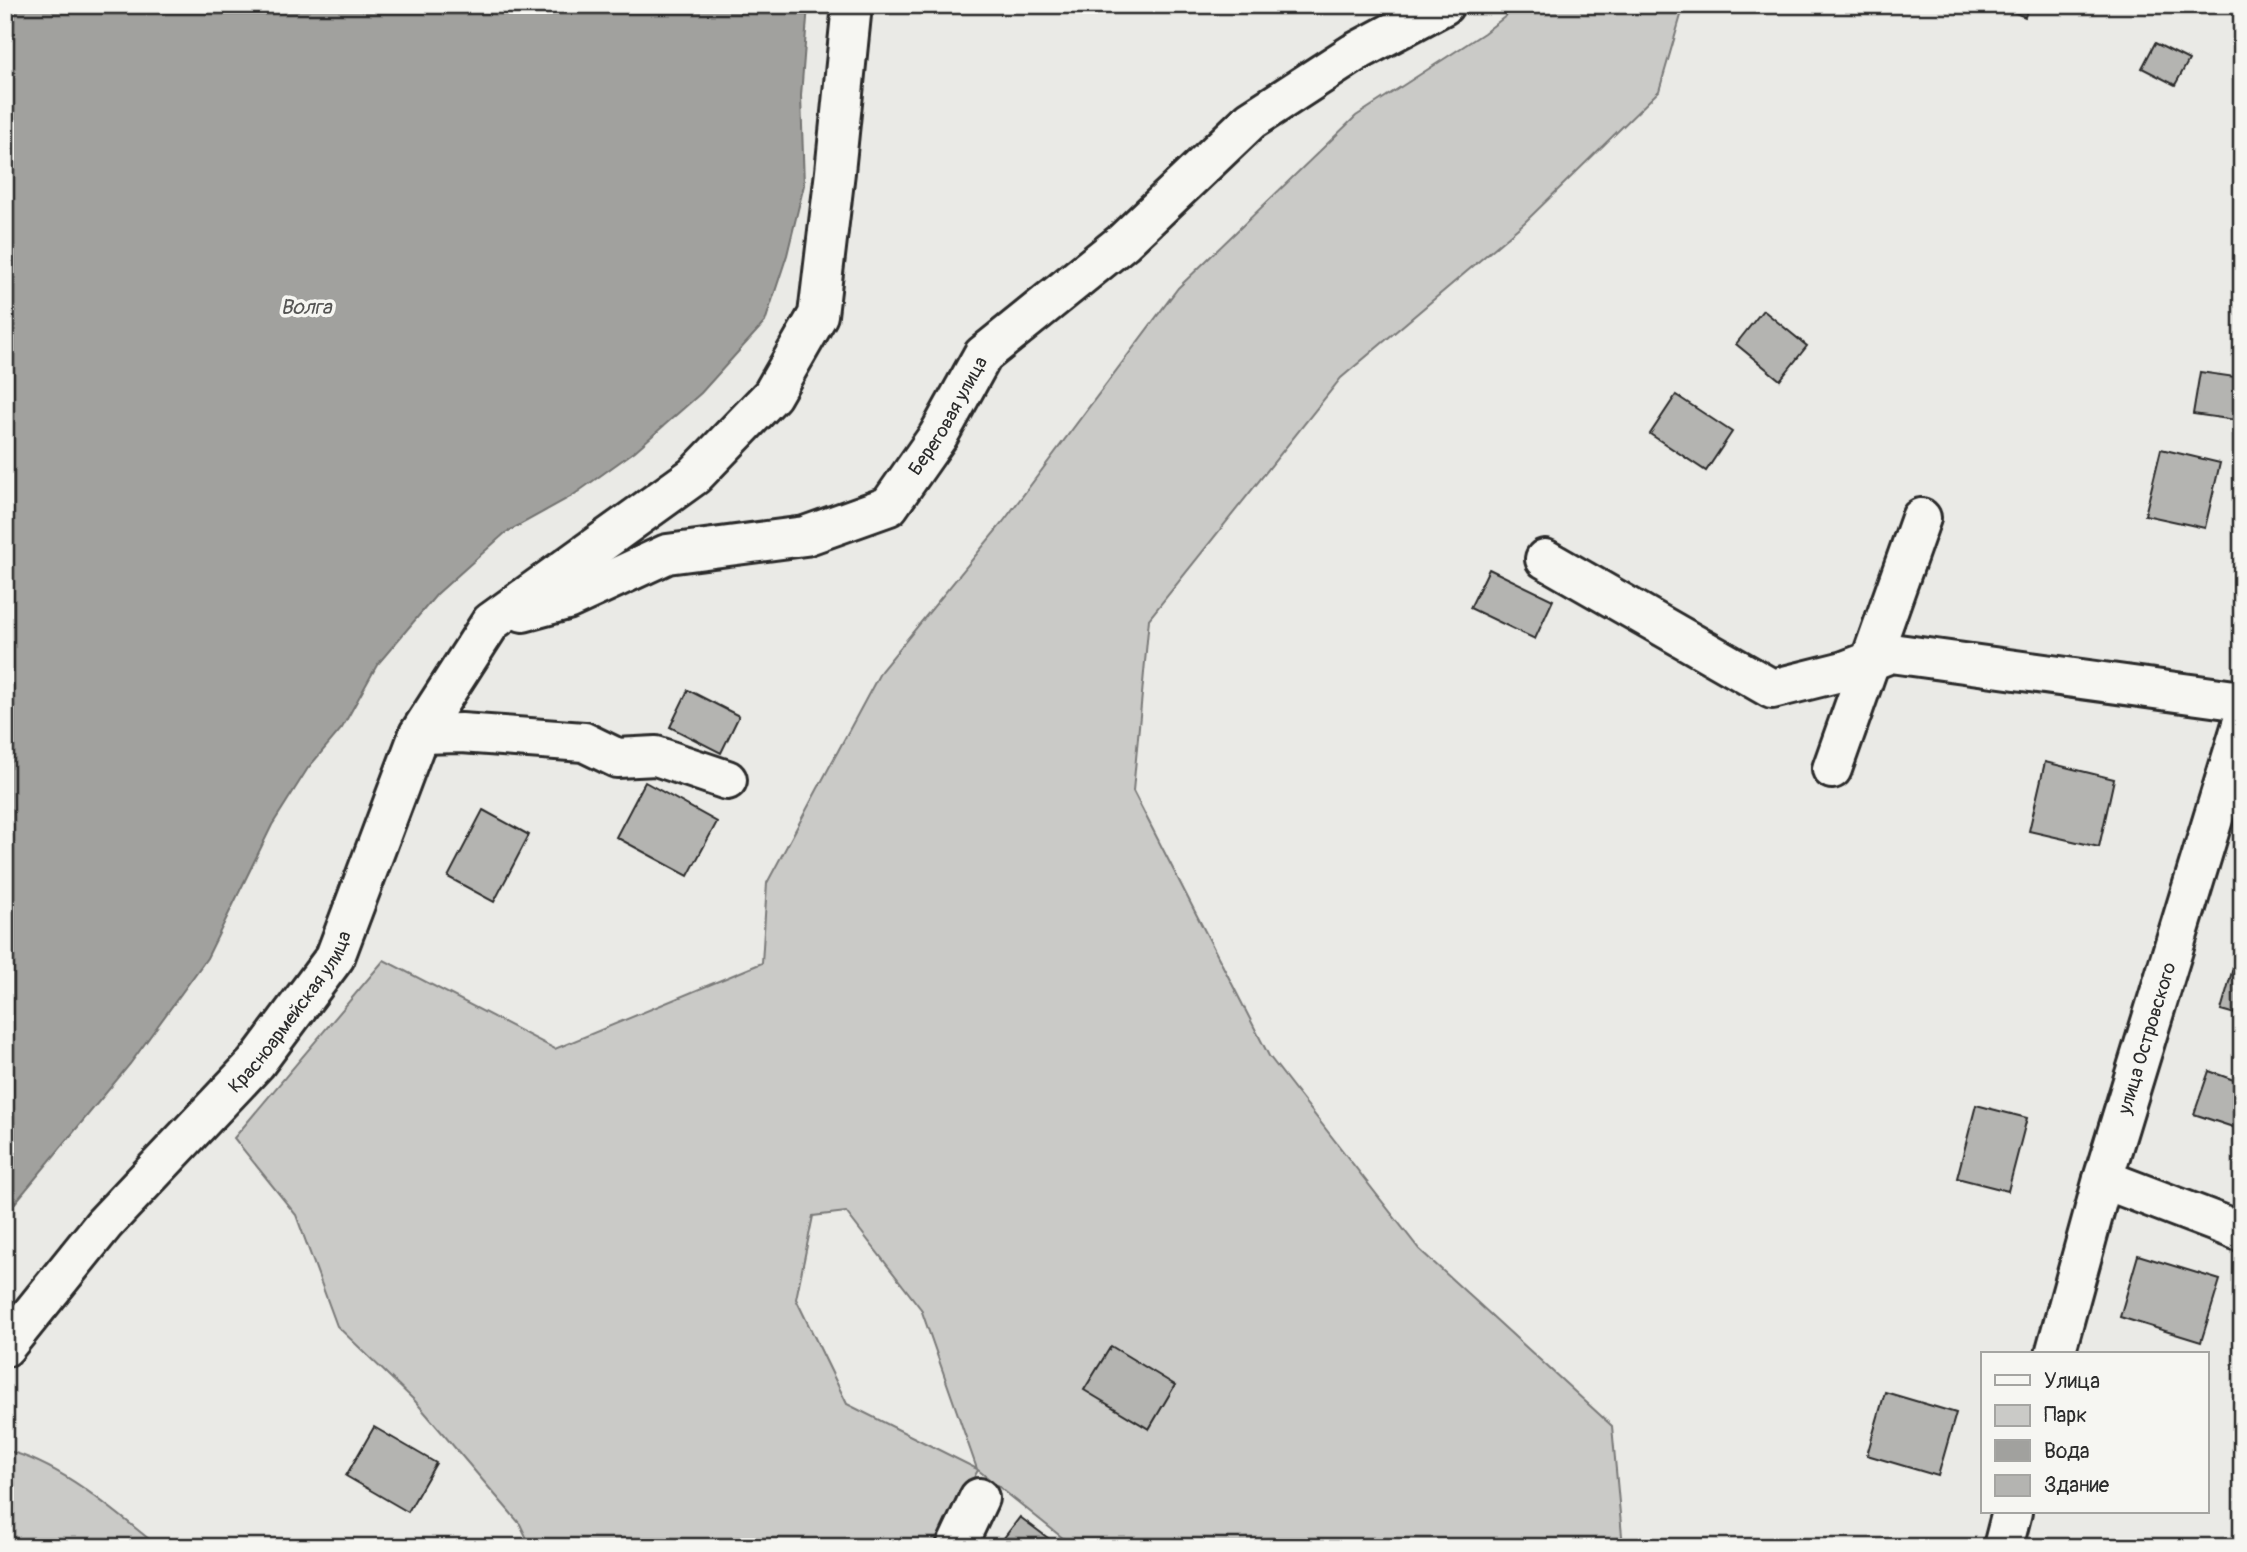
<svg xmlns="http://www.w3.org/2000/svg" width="2247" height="1552" viewBox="0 0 2247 1552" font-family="Pangolin,sans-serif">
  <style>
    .green { fill: #cacac7; stroke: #7a7a79; stroke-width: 2; fill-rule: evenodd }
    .water { fill: #a1a19e; stroke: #727270; stroke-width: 2 }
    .building { fill: #b4b4b1; stroke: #2b2b2b; stroke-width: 2 }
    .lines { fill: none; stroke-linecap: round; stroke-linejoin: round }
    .minor-casing { stroke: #2b2b2b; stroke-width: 44 }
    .minor { stroke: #f6f6f2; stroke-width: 38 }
    .labels { text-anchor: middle; stroke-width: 7; stroke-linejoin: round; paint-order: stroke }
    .street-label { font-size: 19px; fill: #2b2b2b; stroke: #f6f6f2 }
    .water-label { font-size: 21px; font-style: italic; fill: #545453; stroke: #f6f6f2 }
  </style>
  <rect width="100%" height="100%" fill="#eaeae6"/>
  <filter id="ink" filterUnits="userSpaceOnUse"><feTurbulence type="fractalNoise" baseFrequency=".0143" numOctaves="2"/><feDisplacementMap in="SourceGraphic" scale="14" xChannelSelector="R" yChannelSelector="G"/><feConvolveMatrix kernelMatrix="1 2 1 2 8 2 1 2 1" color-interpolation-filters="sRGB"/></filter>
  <g filter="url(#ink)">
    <g class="green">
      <path d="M1520,5H1684L1659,91L1524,223L1341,378L1149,619L1133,791L1269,1056L1419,1249L1612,1426L1623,1547H1074L978,1470L937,1547H531L520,1524L415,1401L337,1326L296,1215L234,1138L384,960L555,1049L762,963L767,883L881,671L1003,522L1178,288L1356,116L1484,33ZM846,1212L921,1309L977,1469L847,1404L796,1299L813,1216Z"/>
      <path d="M5,1450C64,1465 112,1510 159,1547H5Z"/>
    </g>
    <path class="water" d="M5,5H808L801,96L804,185L787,255L765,322L701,393L635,451L572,496L505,533L437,594L377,665L342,728L308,768L272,825L207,958L130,1064L5,1215Z"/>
    <g class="building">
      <path d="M1996,5H2029L2025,17Z"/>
      <path d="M2155,43L2189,60L2175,85L2142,68Z"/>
      <path d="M1763,310L1807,346L1780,380L1736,344Z"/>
      <path d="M2200,372L2242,378L2236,420L2193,414Z"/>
      <path d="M1676,395L1732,432L1706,471L1650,434Z"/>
      <path d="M2161,449L2220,463L2205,528L2145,515Z"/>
      <path d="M1489,569L1553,600L1535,639L1470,608Z"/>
      <path d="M688,690L739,716L721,753L670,727Z"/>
      <path d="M2045,762L2114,779L2099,847L2029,831Z"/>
      <path d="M645,782L717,822L688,876L616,837Z"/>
      <path d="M483,810L529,835L494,902L448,877Z"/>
      <path d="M2237,954L2242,956V1016L2221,1010Z"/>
      <path d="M2209,1071L2242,1083V1130L2194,1114Z"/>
      <path d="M1976,1105L2027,1118L2008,1191L1957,1178Z"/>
      <path d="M2138,1255L2220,1280L2201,1342L2120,1317Z"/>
      <path d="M1111,1346L1175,1385L1149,1429L1084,1390Z"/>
      <path d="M1885,1392L1956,1413L1938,1476L1867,1455Z"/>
      <path d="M374,1427L436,1463L408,1512L346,1476Z"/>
      <path d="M1020,1517L1060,1547H997Z"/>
    </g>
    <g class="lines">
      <defs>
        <g id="minor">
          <path d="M1545,559L1772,689L1844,671L1891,653L2242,701"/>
          <path id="s1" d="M523,612L567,600L667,554L805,536L889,506L938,436L983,355L1123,242L1251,120L1354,53L1444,5"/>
          <path d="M419,734L461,733L584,742L617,758L656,756L727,780"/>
          <path d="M1832,769L1921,518"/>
          <path d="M2103,1179L2242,1232"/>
          <path id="s2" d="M5,1347L104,1224L256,1063L335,957L419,734L491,622L694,476L772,395L818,315L835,172L852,5"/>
          <path id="s3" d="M2055,1354L2103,1179L2242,724"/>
          <path d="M956,1547L979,1498"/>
          <path d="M2003,1547L2012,1512"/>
        </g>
      </defs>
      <use href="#minor" class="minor-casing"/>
      <use href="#minor" class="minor"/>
    </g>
  </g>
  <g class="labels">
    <g class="street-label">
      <text dy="7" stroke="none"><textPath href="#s1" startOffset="492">Береговая улица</textPath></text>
      <text dy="7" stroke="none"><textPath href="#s2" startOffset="441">Красноармейская улица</textPath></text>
      <text dy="7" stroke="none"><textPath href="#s3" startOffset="329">улица Островского</textPath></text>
    </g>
    <g class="water-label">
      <text x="306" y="314">Волга</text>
    </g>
  </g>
  <rect width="2247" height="1552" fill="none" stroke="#f6f6f2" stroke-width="28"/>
  <rect x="14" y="14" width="2219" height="1524" fill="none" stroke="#2b2b2b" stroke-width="2.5" filter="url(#ink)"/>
  <rect x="1981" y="1352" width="228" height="161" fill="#f6f6f2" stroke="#a5a5a2" stroke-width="2"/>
  <rect x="1995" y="1375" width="35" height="10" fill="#f6f6f2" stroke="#a5a5a2" stroke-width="2"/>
  <text x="2044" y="1388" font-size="21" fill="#2b2b2b">Улица</text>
  <rect x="1995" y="1405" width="35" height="21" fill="#cacac7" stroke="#a5a5a2" stroke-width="2"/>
  <text x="2044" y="1422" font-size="21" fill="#2b2b2b">Парк</text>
  <rect x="1995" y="1440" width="35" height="21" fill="#a1a19e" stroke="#a5a5a2" stroke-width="2"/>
  <text x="2044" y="1458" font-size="21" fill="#2b2b2b">Вода</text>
  <rect x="1995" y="1475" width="35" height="21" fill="#b4b4b1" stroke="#a5a5a2" stroke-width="2"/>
  <text x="2044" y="1492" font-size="21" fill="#2b2b2b">Здание</text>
</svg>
